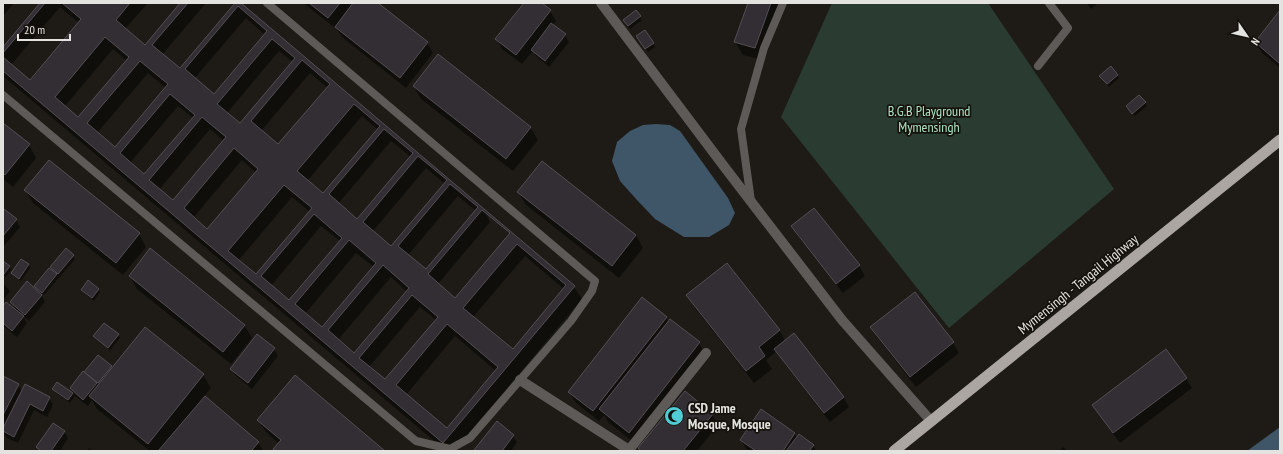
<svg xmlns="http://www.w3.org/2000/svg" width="1283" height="454" viewBox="0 0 1283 454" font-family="'PT Sans Narrow',sans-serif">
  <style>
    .green { fill: #2a3b31 }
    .water { fill: #3f5568 }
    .shadow { fill: #0007; fill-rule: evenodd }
    .building { fill: #322e33; stroke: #534e54; fill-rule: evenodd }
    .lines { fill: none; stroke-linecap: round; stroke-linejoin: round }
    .service { stroke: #5d5a58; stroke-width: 8 }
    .minor { stroke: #5d5a58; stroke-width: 10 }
    .trunk { stroke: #aca6a2; stroke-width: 11 }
    .labels { text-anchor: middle; stroke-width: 3.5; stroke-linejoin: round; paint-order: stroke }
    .park-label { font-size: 14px; fill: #ade3c3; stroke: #15120d }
    .street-label { font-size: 14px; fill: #e5e3df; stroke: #15120d }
    .poi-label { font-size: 14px; font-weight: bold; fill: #e5e3df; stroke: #15120d; text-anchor: start }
  </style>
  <rect width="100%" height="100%" fill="#1e1b16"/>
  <path class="green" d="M832,3H988L1114,189L949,328L781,117Z"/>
  <g class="water">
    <path d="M656,124L670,125L680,131L728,198L735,213L729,225L709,237H684L655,219L637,200L620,181L612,161L617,142L630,131L643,125Z"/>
    <path d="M1280,427V451H1247Z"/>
  </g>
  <g class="shadow">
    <path d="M3,3H14L3,16Z"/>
    <path d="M42,3H148L125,29L145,46L182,3H206L162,55L180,69L233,6L229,3H239L483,209L490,222L438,284L456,299L511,233L574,287L582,299L454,451H446L3,76V49ZM60,7L79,23L30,81L11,65ZM246,18L265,35L214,96L194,79ZM113,49L127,61L78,118L65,106ZM279,51L293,62L240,124L227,113ZM148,73L166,88L115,148L97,133ZM310,73L328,88L279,146L261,131ZM178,106L193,118L145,175L130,163ZM362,116L378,130L324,195L307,181ZM210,129L224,141L173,202L159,190ZM391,141L411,157L358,220L338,204ZM242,160L256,173L208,230L193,218ZM426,168L445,184L391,247L373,231ZM458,196L476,211L426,270L408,255ZM292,197L310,212L256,276L238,261ZM321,226L340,241L289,301L271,286ZM356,253L374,267L322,328L305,314ZM525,256L564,289L513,350L473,317ZM391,277L407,292L354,354L338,340ZM420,307L436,320L385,381L369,367ZM455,336L496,371L447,430L406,395Z"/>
    <path d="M303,3H376L427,43L433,53L406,88L342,37L335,26L334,27Z"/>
    <path d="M525,3H541L550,11L556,21L553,25L565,35L569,42L549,67L536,56L533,51L522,64L502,49L497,39Z"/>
    <path d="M749,3H783L763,60L743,55L735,42Z"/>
    <path d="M1087,3H1098L1091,9Z"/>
    <path d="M636,11L642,20L630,29L626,23Z"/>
    <path d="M1280,12V68L1262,53L1256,43Z"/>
    <path d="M644,31L655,47L648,52L639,39Z"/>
    <path d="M1117,75L1119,78L1109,87L1100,76Z"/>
    <path d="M414,87L530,127L538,140L513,171L421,99Z"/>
    <path d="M1145,103L1147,106L1135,116L1129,110Z"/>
    <path d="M3,124L29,145L36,158L13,187L3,179Z"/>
    <path d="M25,190L139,234L146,247L123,275L33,203Z"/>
    <path d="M518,192L636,235L643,248L619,278L526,205Z"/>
    <path d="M814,209L859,266L865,276L843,293L798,236L792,226Z"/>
    <path d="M3,211L16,220L20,227L4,246L3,245Z"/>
    <path d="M66,250L75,259L44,295L40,292L45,302L29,321L23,316L27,323L17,337L3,326V308L16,310L11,302L39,292L35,286Z"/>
    <path d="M21,260L29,265L30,268L21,281L14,276L12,273Z"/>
    <path d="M3,262L10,267L11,270L6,277L3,274Z"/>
    <path d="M727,264L780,331L785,341L843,397L849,407L830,422L781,359L776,352L766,360L772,369L754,383L695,308L688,295Z"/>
    <path d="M130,276L244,325L252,338L231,364L137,289Z"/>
    <path d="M3,283L10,291L4,299L3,298Z"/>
    <path d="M98,289L100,292L94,301L84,293L82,290Z"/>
    <path d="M914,293L953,343L959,353L916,387L877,337L871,327Z"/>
    <path d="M666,318L669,322L699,343L706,356L637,445L608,422L604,415L599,421L575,402L569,392Z"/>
    <path d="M145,328L203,375L211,388L204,396L258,442L263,451H150L97,409L92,400L88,406L75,396L70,403L55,392L53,389L57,383L74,395L71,388L98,356L112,369Z"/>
    <path d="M118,335L120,338L110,350L96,339L95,336Z"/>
    <path d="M274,349L278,356L252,389L235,375L231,369Z"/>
    <path d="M3,377L18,385L22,392L49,398L53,405L47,417L34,410L18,443L7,438L3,432Z"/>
    <path d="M1186,378L1192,388L1120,443L1099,415L1093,405Z"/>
    <path d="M685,392L712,415L718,425L697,451H641L639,449Z"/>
    <path d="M761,411L795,434L797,438L813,446L816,451H748L747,450L741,440Z"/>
    <path d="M258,420L384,451H276L274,449L279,444L266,432Z"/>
    <path d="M64,432L68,438L60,451H39L37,447Z"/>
    <path d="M513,436L517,442L511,451H476Z"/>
    <path d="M1063,447L1068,451H1059Z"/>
    <path d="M89,448L93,451H87Z"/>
  </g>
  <g class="building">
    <path d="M40,3H45L3,53V47Z"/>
    <path d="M62,3H130L116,20L145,45L180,3H188L152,45L180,68L235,3H241L575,286L443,443L3,71V57L30,80L81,19ZM238,6L267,31L214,94L185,69ZM105,37L129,57L78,117L55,97ZM272,39L295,58L240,123L217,104ZM302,60L330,84L278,144L251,121ZM140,61L168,84L115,147L87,123ZM170,94L195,115L144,174L120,153ZM354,104L380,126L323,193L297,171ZM202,117L226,137L173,200L149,180ZM384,129L413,153L357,219L329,194ZM234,148L258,169L207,229L184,208ZM418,156L447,180L391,246L363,222ZM450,184L478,207L426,269L398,246ZM284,185L312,208L256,274L228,251ZM482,210L510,233L455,298L428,274ZM314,214L342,238L289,300L261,276ZM349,240L376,263L322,327L295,304ZM517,244L566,285L513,349L463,308ZM383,265L409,288L354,353L328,330ZM412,295L438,317L385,379L359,358ZM447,324L498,367L447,428L396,385Z"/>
    <path d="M309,3H340L328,18Z"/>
    <path d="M353,3H378L428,42L400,78L335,27Z"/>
    <path d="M524,3H542L551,10L516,55L495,39Z"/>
    <path d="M748,3H771L755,48L734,42Z"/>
    <path d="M636,10L641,16L628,26L623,20Z"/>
    <path d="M1280,10V64L1255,42Z"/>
    <path d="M551,23L566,34L545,61L531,50Z"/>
    <path d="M645,30L654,43L645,49L636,36Z"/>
    <path d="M438,54L531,127L506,159L413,86Z"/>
    <path d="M1111,66L1118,75L1107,84L1099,76Z"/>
    <path d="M1139,95L1146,102L1132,114L1126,106Z"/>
    <path d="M3,123L30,144L5,175L3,173Z"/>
    <path d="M49,160L140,233L116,263L24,190Z"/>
    <path d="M542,161L636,235L612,266L517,192Z"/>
    <path d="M814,208L860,265L836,284L791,226Z"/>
    <path d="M4,209L17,219L3,236V210Z"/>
    <path d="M66,248L74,255L58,274L50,267Z"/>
    <path d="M150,248L245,325L223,352L129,276Z"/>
    <path d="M21,259L29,264L19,279L11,273Z"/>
    <path d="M3,261L10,266L4,274L3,273Z"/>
    <path d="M727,263L780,330L759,347L765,356L746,371L686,295Z"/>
    <path d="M49,268L57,274L42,293L34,286Z"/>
    <path d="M88,280L99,289L92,298L81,290Z"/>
    <path d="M27,281L42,295L25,315L10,302Z"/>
    <path d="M915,292L954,342L910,377L870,327Z"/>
    <path d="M642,297L667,317L593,411L568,392Z"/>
    <path d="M6,302L24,316L12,331L3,323V306Z"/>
    <path d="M670,319L700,342L629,433L599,409Z"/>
    <path d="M104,323L119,334L108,348L93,336Z"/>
    <path d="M145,327L204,374L148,444L89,396Z"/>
    <path d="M794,333L844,397L824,413L774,349Z"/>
    <path d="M257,334L275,348L248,383L230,369Z"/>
    <path d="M1166,349L1187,378L1113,433L1092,405Z"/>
    <path d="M98,355L112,366L98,383L84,372Z"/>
    <path d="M83,371L97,383L83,400L70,388Z"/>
    <path d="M295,375L385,451H276L273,449L281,440L257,420Z"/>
    <path d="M3,376L19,384L3,415Z"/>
    <path d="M57,382L73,393L68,400L52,389Z"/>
    <path d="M25,384L50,397L43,411L30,404L14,437L3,431V428Z"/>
    <path d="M685,391L713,414L683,451H641L638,448Z"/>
    <path d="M205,396L259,442L251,451H158Z"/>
    <path d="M761,409L795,433L783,451H756L740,440Z"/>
    <path d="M497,421L514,435L502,451H476L474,450Z"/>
    <path d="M53,423L65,431L51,451H41L36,447Z"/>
    <path d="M799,434L814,445L809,451H786Z"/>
  </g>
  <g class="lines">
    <g class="service">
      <path d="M1038,66L1068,28L1049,3"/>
      <path d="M3,95L416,441L450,449L470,438L571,321L592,291L595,281L267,3"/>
      <path d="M751,201L741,129L764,48L783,3"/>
    </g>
    <g class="minor">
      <path d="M601,3L726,169L842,320L931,421"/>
      <path d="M520,380L629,450L706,353"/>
    </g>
    <path class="trunk" d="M894,451L1280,140"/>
  </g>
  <defs>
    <symbol id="mosque-disc" viewBox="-11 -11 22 22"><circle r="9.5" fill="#51ccd5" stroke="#15120d"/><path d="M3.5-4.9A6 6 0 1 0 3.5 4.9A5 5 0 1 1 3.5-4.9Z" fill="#111"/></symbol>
  </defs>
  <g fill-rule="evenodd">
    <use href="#mosque-disc" x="663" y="405" width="22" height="22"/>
  </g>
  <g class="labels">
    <g class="park-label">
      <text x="929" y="116">B.G.B Playground<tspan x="929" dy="16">Mymensingh</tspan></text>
    </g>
    <g class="street-label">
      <text transform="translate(1078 284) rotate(-39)" y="5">Mymensingh - Tangail Highway</text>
    </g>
    <g class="poi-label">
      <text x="688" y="413">CSD Jame<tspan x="688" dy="16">Mosque, Mosque</tspan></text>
    </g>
  </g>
  <rect width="1283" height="454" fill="none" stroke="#e5e3df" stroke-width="8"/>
  <g transform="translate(1247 36) rotate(124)" stroke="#15120d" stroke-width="3" paint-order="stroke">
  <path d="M0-3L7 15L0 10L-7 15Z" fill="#e5e3df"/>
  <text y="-6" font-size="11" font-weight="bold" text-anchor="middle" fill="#e5e3df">N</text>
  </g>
  <path d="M18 34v6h52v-6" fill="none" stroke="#e5e3df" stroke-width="2"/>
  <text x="24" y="34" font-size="12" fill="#e5e3df" stroke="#15120d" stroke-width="3" paint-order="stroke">20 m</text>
</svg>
